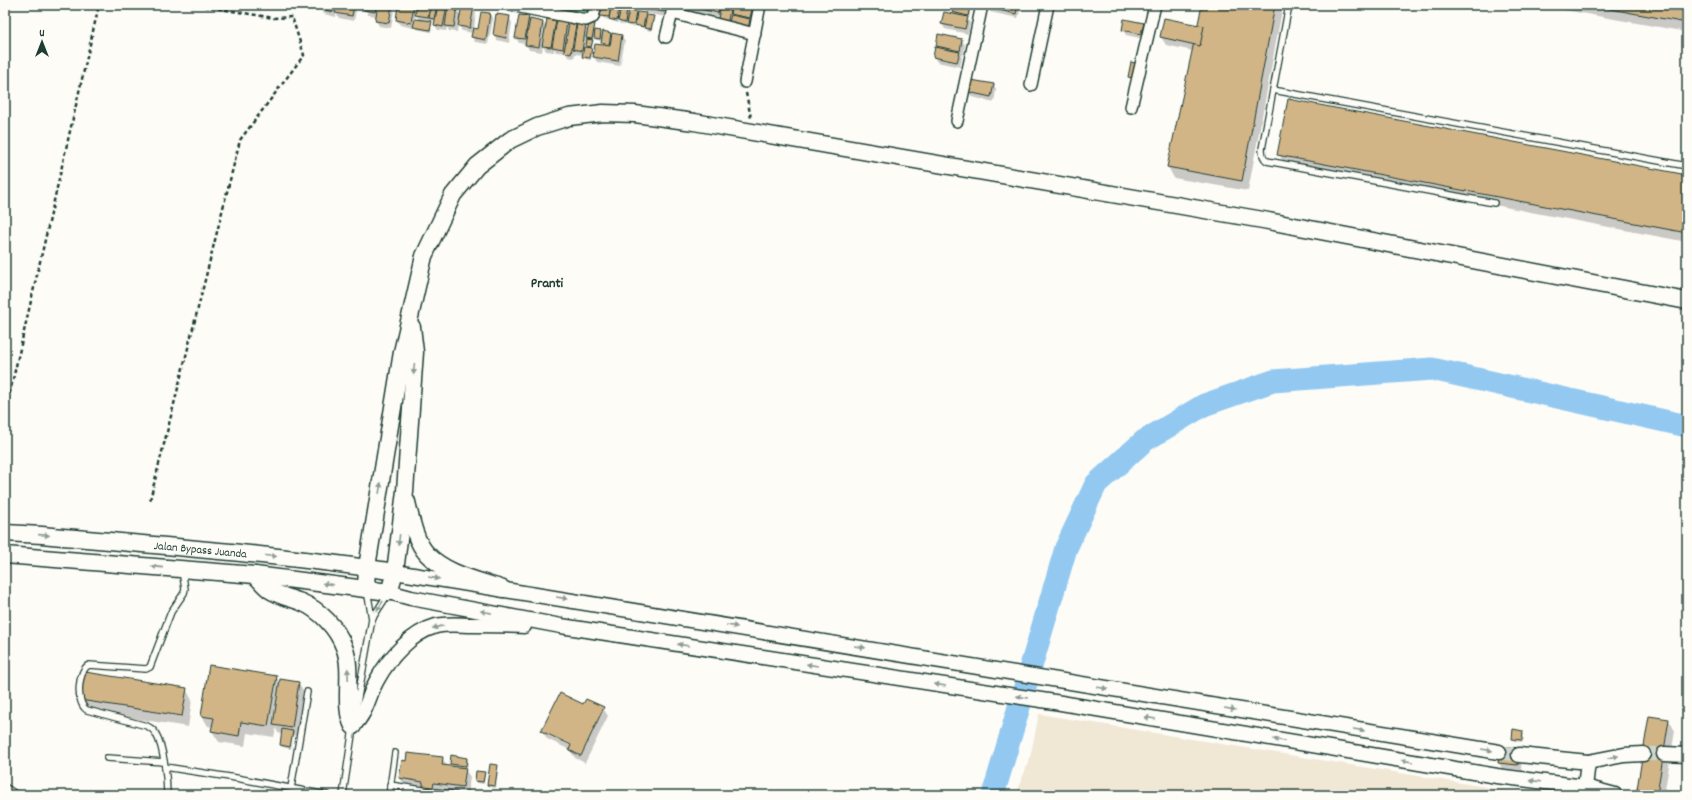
<svg xmlns="http://www.w3.org/2000/svg" width="1692" height="800" viewBox="0 0 1692 800" font-family="Dekko,sans-serif">
  <style>
    .built { fill: #f0e7d5 }
    .green { fill: #a1dba0; stroke: #608c6a }
    .shadow { fill: #0003; fill-rule: evenodd }
    .lines { fill: none; stroke-linecap: round; stroke-linejoin: round }
    .river { stroke: #93c9f1; stroke-width: 23 }
    .building { fill: #d2b587; stroke: #1f3d34 }
    .tertiary-tunnel { stroke: #d1d6d0; stroke-width: 14; stroke-dasharray: 14 7; stroke-linecap: butt }
    .service-casing { stroke: #1f3d34; stroke-width: 8 }
    .minor-casing { stroke: #1f3d34; stroke-width: 14 }
    .tertiary-casing { stroke: #1f3d34; stroke-width: 17 }
    .secondary-casing { stroke: #1f3d34; stroke-width: 19 }
    .path { stroke: #1f3d34; stroke-width: 2.5; stroke-dasharray: 4 3; stroke-linecap: butt }
    .service { stroke: #fdfcf7; stroke-width: 5.5 }
    .minor { stroke: #fdfcf7; stroke-width: 11 }
    .tertiary { stroke: #fdfcf7; stroke-width: 14 }
    .secondary { stroke: #fdfcf7; stroke-width: 16 }
    .oneway { fill: #8e9c96 }
    .labels { text-anchor: middle; stroke-width: 3; stroke-linejoin: round; paint-order: stroke }
    .street-label { font-size: 12px; fill: #1f3d34; stroke: #fdfcf7 }
    .quarter-label { font-size: 14px; font-weight: bold; fill: #1f3d34; stroke: #fdfcf7 }
  </style>
  <rect width="100%" height="100%" fill="#fdfcf7"/>
  <filter id="ink" filterUnits="userSpaceOnUse"><feTurbulence type="fractalNoise" baseFrequency=".025" numOctaves="2"/><feDisplacementMap in="SourceGraphic" scale="8" xChannelSelector="R" yChannelSelector="G"/><feConvolveMatrix kernelMatrix="1 2 1 2 8 2 1 2 1" color-interpolation-filters="sRGB"/></filter>
  <g filter="url(#ink)">
    <path class="built" d="M1039,714L1528,794V795H1016L1030,758Z"/>
    <path class="green" d="M514,5H596L592,17Z"/>
    <g class="shadow">
      <path d="M322,5H357L354,21L339,18L336,13V17L324,14L321,9Z"/>
      <path d="M365,5H395L391,28L379,26L376,21L377,16L368,15L365,9Z"/>
      <path d="M399,5H437L438,7L439,5H449L450,8L457,9L461,16L473,7L476,12L474,29L479,30L490,14L493,19L488,44L475,42L472,37L473,33L462,31L458,24L457,32L449,31L447,27L446,31L438,30L435,25L436,21L430,20L432,24L431,32L416,29L414,26L413,28L400,25L397,20ZM416,14L419,20L415,19Z"/>
      <path d="M555,5H577L576,12L566,10L564,6L563,9L557,8Z"/>
      <path d="M581,5H592L590,15L583,14L580,8Z"/>
      <path d="M614,5H633L632,11L635,12L638,16L645,14L647,18L653,17L654,19L652,31L647,30L648,27L636,26L635,24L634,27L628,26L626,23V25L620,24L618,20V23L603,18L601,16L603,6L616,8Z"/>
      <path d="M642,5H668L666,17L645,13L642,8Z"/>
      <path d="M683,5H754L750,34L719,17L685,10Z"/>
      <path d="M955,5H973L972,7H969L971,9L969,18L967,17L970,23L968,34L945,29L942,24L955,15L953,12Z"/>
      <path d="M988,5H1019L1021,8L1018,18L990,12Z"/>
      <path d="M1139,5H1154L1153,8Z"/>
      <path d="M1203,5H1283L1248,191L1174,178L1168,167L1193,51L1166,45L1161,37L1199,26Z"/>
      <path d="M1536,5H1687V32Z"/>
      <path d="M497,15L509,17L512,23L509,43L497,40L494,35Z"/>
      <path d="M528,17L530,20L543,23L546,28L555,22L557,25L567,23L569,27L570,24L585,26L588,31L594,25L595,31L601,32L603,36L611,34L613,37L622,36L625,41L620,66L597,62L594,57L604,46L603,41L596,40L594,36L593,41H592L593,43L592,49H591L592,51L591,60L585,59L584,55L575,54L574,58L568,57L566,53L556,52L554,48V52L546,51L543,45L542,52L529,50L526,44L519,43L516,38Z"/>
      <path d="M1143,24L1146,29L1144,39L1126,35L1123,30Z"/>
      <path d="M962,40L965,45L963,56L960,55L962,58L960,67L937,62L934,57L936,48H938L937,46Z"/>
      <path d="M993,85L996,90L994,102L972,97L969,92Z"/>
      <path d="M1279,154L1687,176V242L1285,165Z"/>
      <path d="M276,676L280,684L298,682L303,690L296,736L293,735L291,749L282,747L281,745L283,734L278,733L276,728L274,737L247,733L245,746L219,742L212,731L213,727L208,726L202,716Z"/>
      <path d="M186,689L192,700L188,727L88,711L82,700Z"/>
      <path d="M584,706L603,708L608,716L585,763L575,758L570,750L547,739L542,731ZM548,733L576,747L575,748L548,735Z"/>
      <path d="M1669,720L1675,731L1664,795H1637Z"/>
      <path d="M1514,731H1522L1524,734L1523,742L1514,741L1513,739Z"/>
      <path d="M1522,754L1521,770L1502,768L1499,763Z"/>
      <path d="M442,758L448,767L453,768L451,764L467,758L468,761L467,768H464L470,777L468,792L491,795H467L438,791V795L428,794L426,789L405,786L400,778L402,761Z"/>
      <path d="M497,766L498,768L496,788L490,787L488,785Z"/>
      <path d="M484,773L485,776L484,784L477,783L476,781Z"/>
    </g>
    <g class="lines">
      <path class="river" d="M993,795L1066,548L1096,484L1144,441L1204,405L1273,381L1432,369L1687,426"/>
    </g>
    <g class="building">
      <path d="M321,5H334L333,12L320,9Z"/>
      <path d="M337,5H354L352,16L335,13Z"/>
      <path d="M364,5H376L375,12L364,10Z"/>
      <path d="M378,5H392L389,23L375,21Z"/>
      <path d="M398,5H414L411,23L396,20Z"/>
      <path d="M417,5H430L428,17L415,15Z"/>
      <path d="M431,5H437L434,19L429,18Z"/>
      <path d="M438,5H447L443,27L434,25Z"/>
      <path d="M462,5L474,6L470,28L458,26Z"/>
      <path d="M580,5H589L588,10L579,9Z"/>
      <path d="M602,5L611,6L609,17L600,16Z"/>
      <path d="M615,5H630V8Z"/>
      <path d="M641,5H665L664,12L640,8Z"/>
      <path d="M682,5H720L718,13Z"/>
      <path d="M721,5H731L727,25L717,23Z"/>
      <path d="M732,5H753L750,18L730,14Z"/>
      <path d="M954,5L970,6L968,16L952,12Z"/>
      <path d="M987,5H1018L1016,14L986,7Z"/>
      <path d="M1202,5H1275L1242,181L1167,167Z"/>
      <path d="M1588,5H1687V23Z"/>
      <path d="M448,6L457,8L454,27L445,26Z"/>
      <path d="M611,7L619,8L617,21L609,19Z"/>
      <path d="M621,8L627,9L625,23L618,21Z"/>
      <path d="M629,10L636,11L634,25L626,24Z"/>
      <path d="M481,12L490,13L486,40L471,37L473,28L478,29Z"/>
      <path d="M637,12L646,13L643,27L635,25Z"/>
      <path d="M944,12L968,17L965,29L941,24Z"/>
      <path d="M496,14L510,16L506,38L493,35Z"/>
      <path d="M519,15L529,16L525,39L515,38Z"/>
      <path d="M647,15L654,16L651,29L644,28Z"/>
      <path d="M731,15L750,19L748,30L728,25Z"/>
      <path d="M1164,18L1204,26L1200,46L1160,37Z"/>
      <path d="M415,19L432,21L430,30L413,27Z"/>
      <path d="M530,19L543,22L539,47L525,45Z"/>
      <path d="M547,19L556,21L551,47L542,46Z"/>
      <path d="M1124,19L1144,23L1141,34L1122,30Z"/>
      <path d="M557,20L567,22L563,49L552,47Z"/>
      <path d="M569,23L576,25L571,54L564,52Z"/>
      <path d="M589,23L595,24L592,39L586,38Z"/>
      <path d="M577,24L586,25L582,51L573,49Z"/>
      <path d="M595,30L601,31L600,39L594,38Z"/>
      <path d="M603,31L611,33L609,45L601,43Z"/>
      <path d="M612,33L622,35L618,61L593,57L595,44L610,46Z"/>
      <path d="M938,34L962,39L960,51L936,46Z"/>
      <path d="M587,39L593,40L591,47L586,46Z"/>
      <path d="M584,47L592,48L590,58L582,57Z"/>
      <path d="M935,47L960,52L957,62L933,57Z"/>
      <path d="M1131,62L1139,64L1136,79L1128,77Z"/>
      <path d="M971,80L994,84L991,97L968,92Z"/>
      <path d="M1288,99L1687,175V233L1277,155Z"/>
      <path d="M209,665L277,676L268,726L241,722L239,736L211,731L214,718L201,716Z"/>
      <path d="M85,672L187,688L182,716L80,700Z"/>
      <path d="M280,679L299,682L292,728L273,725Z"/>
      <path d="M560,693L583,704L586,699L604,707L581,756L569,750L571,745L541,731Z"/>
      <path d="M1649,716L1669,719L1657,795H1636Z"/>
      <path d="M282,729L293,731L290,747L280,745Z"/>
      <path d="M1513,729L1523,731L1522,740L1512,739Z"/>
      <path d="M1500,746L1520,748L1518,765L1498,763Z"/>
      <path d="M407,753L443,757L442,765L466,768L463,787L434,783L433,787L423,786V782L399,778L402,760L406,761Z"/>
      <path d="M451,755L467,758L466,766L450,764Z"/>
      <path d="M490,764L498,765L495,786L487,785Z"/>
      <path d="M476,771L485,772L483,782L475,781Z"/>
      <path d="M466,791L496,795H466Z"/>
    </g>
    <g class="lines">
      <g class="tertiary-tunnel">
        <path d="M1499,752L1519,755"/>
        <path d="M1643,754H1664"/>
      </g>
      <defs>
        <g id="service">
          <path d="M1289,5L1262,149C1262,155 1263,158 1267,161L1494,203"/>
          <path d="M1273,90L1687,166"/>
          <path d="M372,619L388,594"/>
          <path d="M355,714L372,619L367,590"/>
          <path d="M107,758L164,762"/>
          <path d="M165,767L236,778L327,795"/>
          <path d="M390,785L455,795"/>
          <path d="M5,787L17,795"/>
          <path d="M291,788L307,692"/>
          <path d="M167,795C167,779 164,748 156,734C154,730 151,728 147,726L87,710C75,703 78,670 89,665L146,669L150,667L171,612L184,593L185,589L182,570"/>
          <path d="M343,795L353,728"/>
          <path d="M389,795L395,753"/>
        </g>
        <g id="minor">
          <path d="M510,5L586,20L593,17L596,5"/>
          <path d="M672,13L755,34"/>
          <path d="M666,37L674,5"/>
          <path d="M745,82L760,5"/>
          <path d="M1031,85L1048,5"/>
          <path d="M1131,107L1155,5"/>
          <path d="M957,121L982,5"/>
        </g>
        <g id="tertiary">
          <path d="M395,572L1499,752"/>
          <path d="M389,592L411,598L561,626L1061,703L1497,776L1585,787L1615,795"/>
          <path d="M353,726C367,713 368,696 377,680C389,658 411,633 436,626C448,623 461,625 473,625C490,625 507,625 524,626"/>
          <path d="M1664,754L1687,755"/>
          <path d="M1519,755L1588,762L1624,755L1643,754"/>
          <path d="M1585,787L1588,762"/>
        </g>
        <g id="secondary">
          <path d="M407,502C411,519 415,541 427,554C446,574 477,580 503,589"/>
          <path id="s1" d="M5,533L42,535C160,546 278,554 395,572"/>
          <path d="M5,555L255,575L389,592L395,572L405,491L415,352L412,327"/>
          <path d="M255,575C260,580 264,586 270,590C279,596 291,598 301,602C320,610 337,628 344,647C354,671 342,705 353,726"/>
          <path d="M366,588L367,567L402,352L424,256L453,195L477,166L510,140L537,127L569,117L603,113L635,114L694,122L1263,220L1687,301"/>
        </g>
      </defs>
      <use href="#service" class="service-casing"/>
      <use href="#minor" class="minor-casing"/>
      <use href="#tertiary" class="tertiary-casing"/>
      <use href="#secondary" class="secondary-casing"/>
      <g class="path">
        <path d="M746,93L751,118"/>
        <path d="M5,414L99,5"/>
        <path d="M150,500L240,140L304,55L292,17L274,18L197,5"/>
      </g>
      <use href="#service" class="service"/>
      <use href="#minor" class="minor"/>
      <use href="#tertiary" class="tertiary"/>
      <use href="#secondary" class="secondary"/>
    </g>
    <defs><path id="oneway-solid" d="M-6-.8H1V-3.2L6.5 0L1 3.2V.8H-6Z"/></defs>
    <g class="oneway">
      <use href="#oneway-solid" transform="translate(414 369) rotate(94)"/>
      <use href="#oneway-solid" transform="translate(380 488) rotate(-81)"/>
      <use href="#oneway-solid" transform="translate(44 535) rotate(4)"/>
      <use href="#oneway-solid" transform="translate(399 540) rotate(97)"/>
      <use href="#oneway-solid" transform="translate(271 556) rotate(5)"/>
      <use href="#oneway-solid" transform="translate(157 567) rotate(-174)"/>
      <use href="#oneway-solid" transform="translate(434 578) rotate(9)"/>
      <use href="#oneway-solid" transform="translate(328 584) rotate(-173)"/>
      <use href="#oneway-solid" transform="translate(562 598) rotate(9)"/>
      <use href="#oneway-solid" transform="translate(380 606) rotate(122)"/>
      <use href="#oneway-solid" transform="translate(486 612) rotate(-169)"/>
      <use href="#oneway-solid" transform="translate(732 626) rotate(9)"/>
      <use href="#oneway-solid" transform="translate(438 627) rotate(167)"/>
      <use href="#oneway-solid" transform="translate(683 645) rotate(-171)"/>
      <use href="#oneway-solid" transform="translate(860 647) rotate(9)"/>
      <use href="#oneway-solid" transform="translate(812 665) rotate(-171)"/>
      <use href="#oneway-solid" transform="translate(348 674) rotate(-93)"/>
      <use href="#oneway-solid" transform="translate(940 685) rotate(-171)"/>
      <use href="#oneway-solid" transform="translate(1102 688) rotate(9)"/>
      <use href="#oneway-solid" transform="translate(1022 697) rotate(-171)"/>
      <use href="#oneway-solid" transform="translate(1230 709) rotate(9)"/>
      <use href="#oneway-solid" transform="translate(1150 718) rotate(-171)"/>
      <use href="#oneway-solid" transform="translate(1359 730) rotate(9)"/>
      <use href="#oneway-solid" transform="translate(1279 740) rotate(-171)"/>
      <use href="#oneway-solid" transform="translate(1487 750) rotate(9)"/>
      <use href="#oneway-solid" transform="translate(1613 757) rotate(-11)"/>
      <use href="#oneway-solid" transform="translate(1407 761) rotate(-171)"/>
      <use href="#oneway-solid" transform="translate(1535 781) rotate(-173)"/>
    </g>
  </g>
  <g class="labels">
    <g class="street-label">
      <text dy="4" stroke="none"><textPath href="#s1" startOffset="196">Jalan Bypass Juanda</textPath></text>
    </g>
    <g class="quarter-label">
      <text x="547" y="287">Pranti</text>
    </g>
  </g>
  <rect width="1692" height="800" fill="none" stroke="#fdfcf7" stroke-width="20"/>
  <rect x="10" y="10" width="1672" height="780" fill="none" stroke="#1f3d34" stroke-width="1.5" filter="url(#ink)"/>
  <g transform="translate(42 42)" stroke="#fdfcf7" stroke-width="3" paint-order="stroke">
  <path d="M0-3L7 15L0 10L-7 15Z" fill="#1f3d34"/>
  <text y="-6" font-size="11" font-weight="bold" text-anchor="middle" fill="#1f3d34">U</text>
  </g>
</svg>
